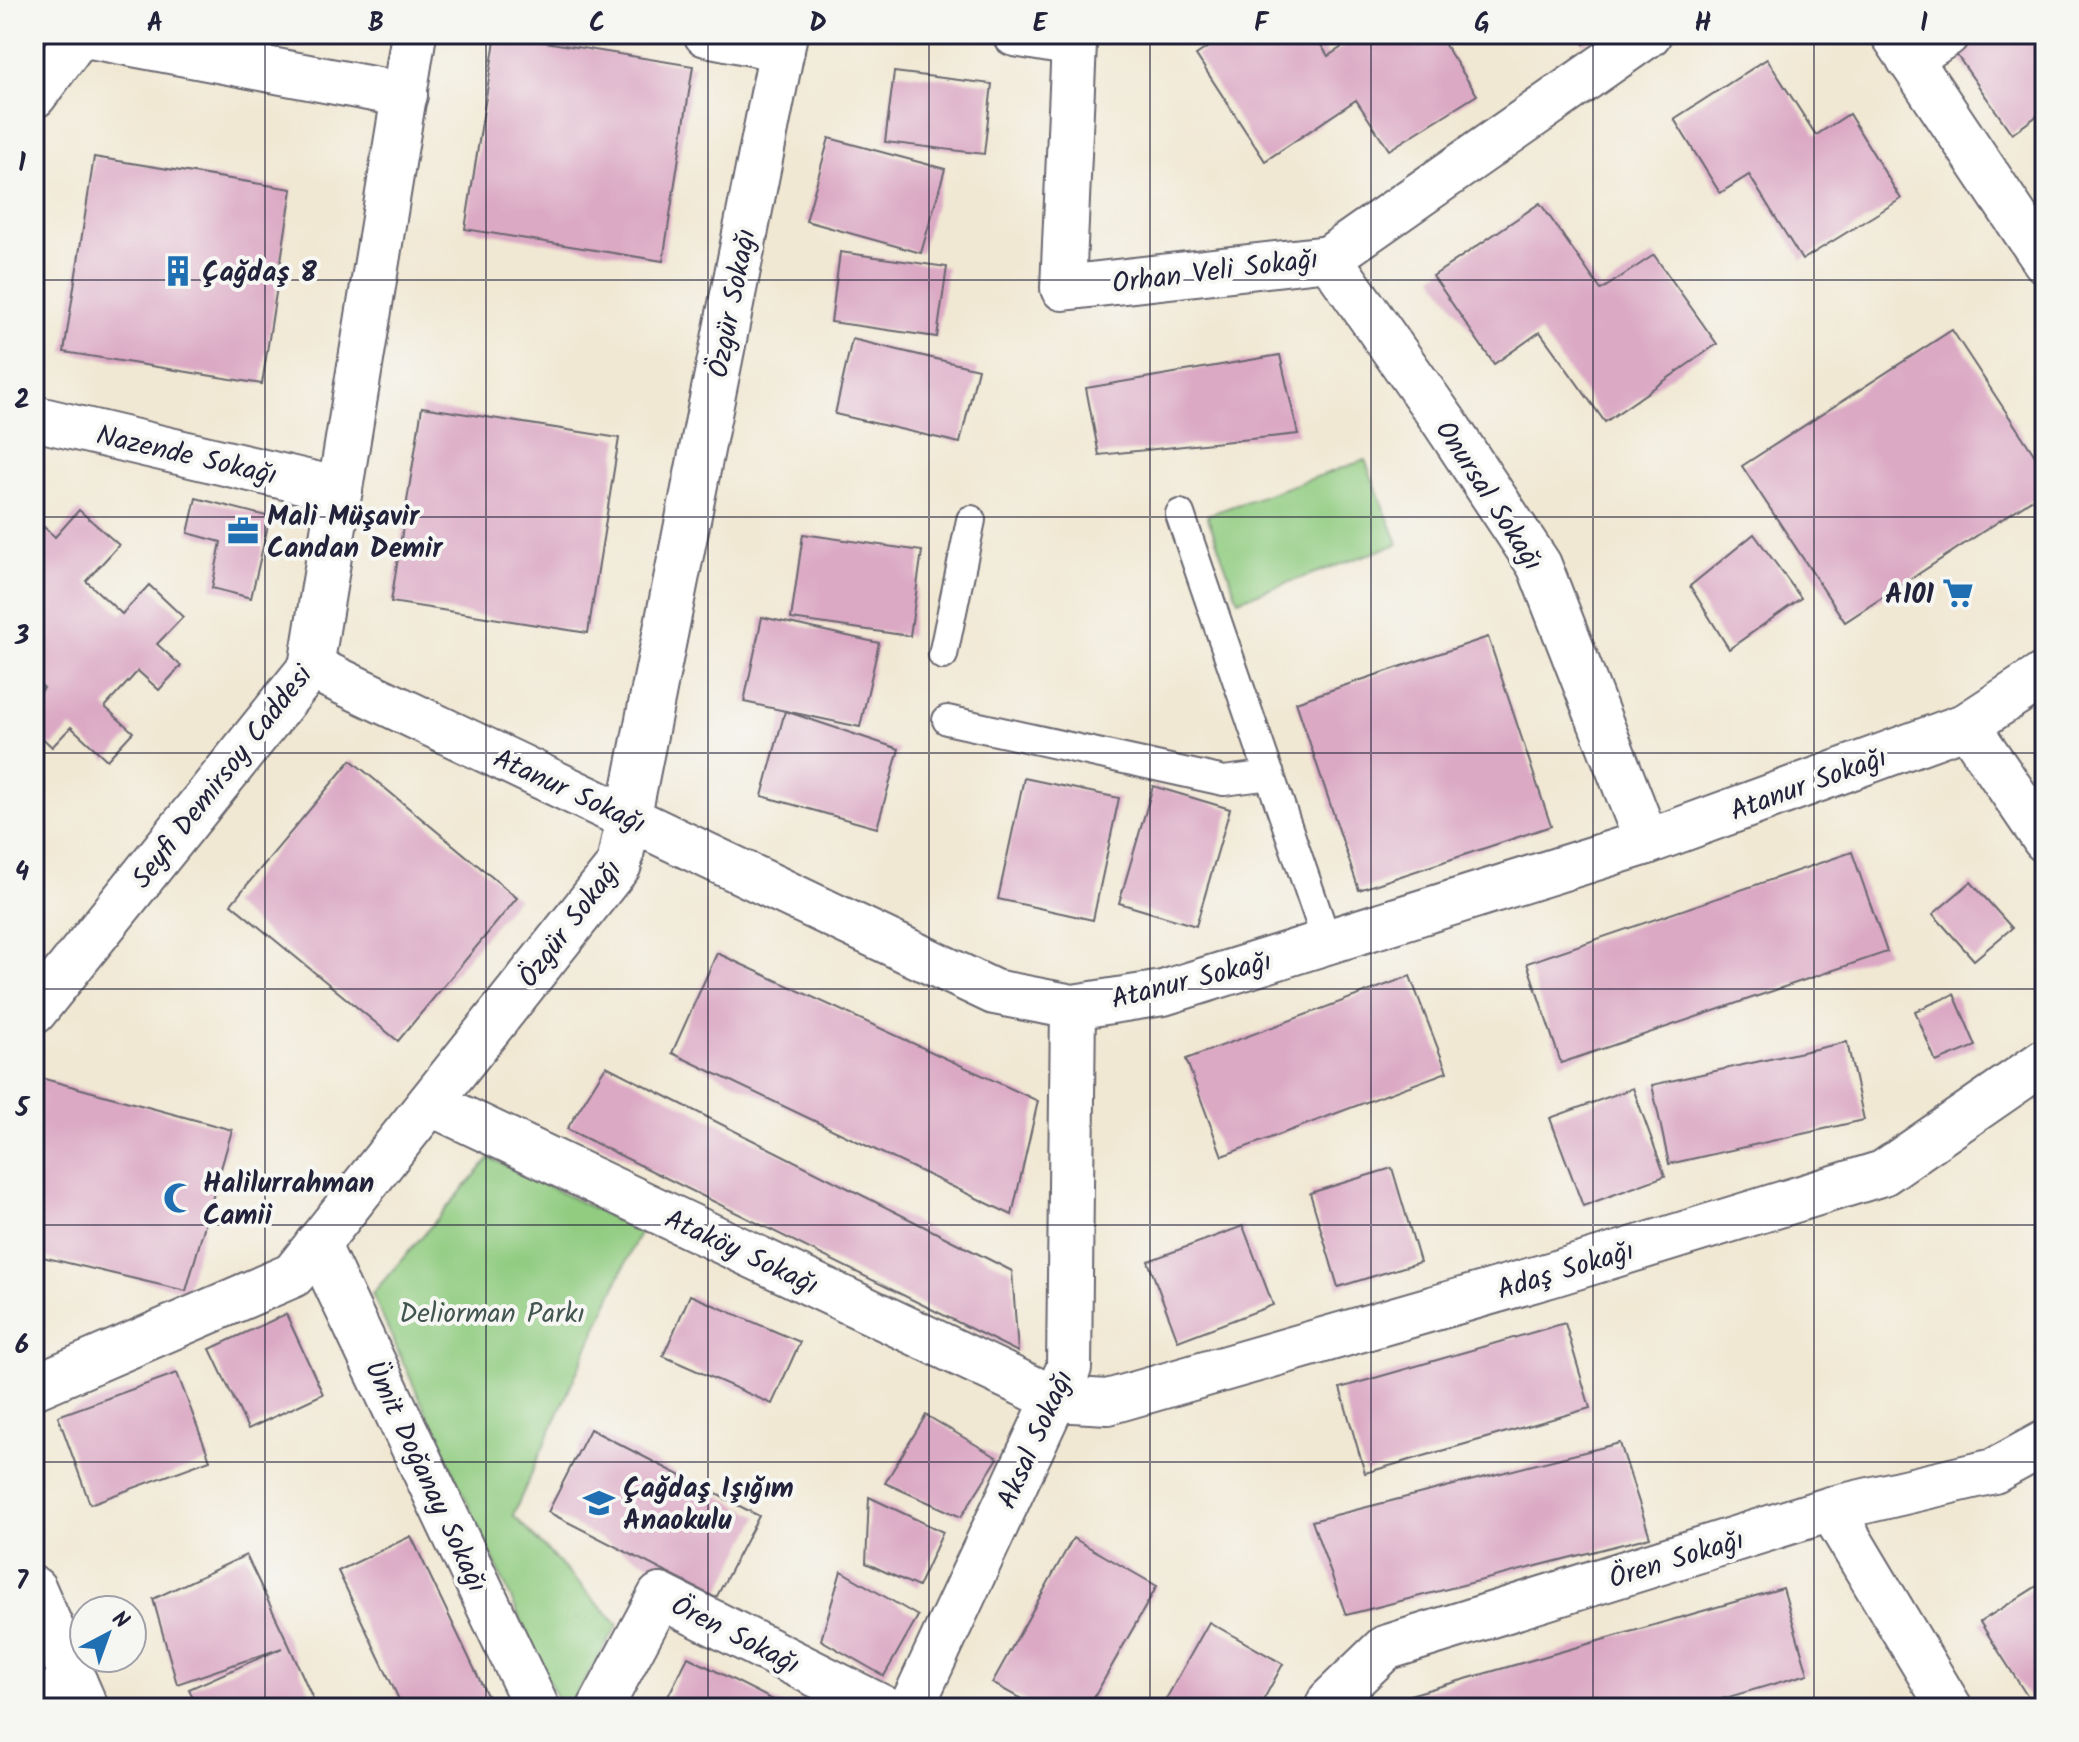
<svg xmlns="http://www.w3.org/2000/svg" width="2079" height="1742" viewBox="0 0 2079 1742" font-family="Kalam,sans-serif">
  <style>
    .green { fill: #91cc81; stroke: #5a775e; stroke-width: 2 }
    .building { fill: #dba9c4 }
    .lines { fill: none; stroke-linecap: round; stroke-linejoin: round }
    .service-casing { stroke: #6a6770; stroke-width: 32 }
    .minor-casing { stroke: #6a6770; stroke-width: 48 }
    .tertiary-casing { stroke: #6a6770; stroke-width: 48 }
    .service { stroke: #fff; stroke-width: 28 }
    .minor { stroke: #fff; stroke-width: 44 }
    .tertiary { stroke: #fff; stroke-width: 44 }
    .grid { fill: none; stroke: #22223b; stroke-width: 2; stroke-opacity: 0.55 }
    .labels { text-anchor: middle; stroke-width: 8; stroke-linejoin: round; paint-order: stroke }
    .street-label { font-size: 28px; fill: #22223b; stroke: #f6f6f2 }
    .poi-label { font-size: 28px; font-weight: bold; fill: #22223b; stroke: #f6f6f2; text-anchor: start }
    .park-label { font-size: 28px; fill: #435550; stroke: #f6f6f2 }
    .neatline { fill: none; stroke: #22223b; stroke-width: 3 }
    .grid-label { font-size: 26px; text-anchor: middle; font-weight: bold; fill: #22223b }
  </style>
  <rect width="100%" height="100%" fill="#f6f6f2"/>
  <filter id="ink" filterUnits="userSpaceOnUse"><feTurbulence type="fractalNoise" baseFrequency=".0125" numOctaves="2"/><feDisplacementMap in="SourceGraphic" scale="16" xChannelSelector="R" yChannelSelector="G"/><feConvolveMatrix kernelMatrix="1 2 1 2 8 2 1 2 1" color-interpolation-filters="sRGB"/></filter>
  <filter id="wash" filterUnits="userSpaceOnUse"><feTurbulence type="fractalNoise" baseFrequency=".006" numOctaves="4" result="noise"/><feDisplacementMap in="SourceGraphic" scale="32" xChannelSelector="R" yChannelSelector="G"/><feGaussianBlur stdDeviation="1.8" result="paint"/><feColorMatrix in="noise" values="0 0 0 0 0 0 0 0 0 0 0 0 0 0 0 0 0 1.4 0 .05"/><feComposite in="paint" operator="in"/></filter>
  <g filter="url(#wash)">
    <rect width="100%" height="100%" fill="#f1e8d3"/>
    <g class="green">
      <path d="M1365,460L1398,544L1238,600L1207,515Z"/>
      <path d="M490,1158L640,1231L513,1515L618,1625L568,1708H561L372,1294Z"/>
    </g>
    <g id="blocks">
      <g class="building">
        <path d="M496,34L693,66L663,261L465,229Z"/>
        <path d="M1228,34H1314L1328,56L1362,34H1438L1477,95L1389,150L1356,100L1265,161L1196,55Z"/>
        <path d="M1578,34H1599L1584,44Z"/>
        <path d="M1979,34H2045V110L2012,134L1954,51Z"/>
        <path d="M1767,59L1816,135L1849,114L1901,199L1802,260L1749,175L1720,193L1674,119Z"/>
        <path d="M894,72L992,84L984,154L885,142Z"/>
        <path d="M829,138L945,169L921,253L806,221Z"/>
        <path d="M2045,150V170L2036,156Z"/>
        <path d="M94,157L292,189L262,384L64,352Z"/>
        <path d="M1540,203L1601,290L1654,255L1717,344L1605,422L1540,332L1494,364L1433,276Z"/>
        <path d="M840,252L947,267L937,337L831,322Z"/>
        <path d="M1952,330L2045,471V491L1845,622L1742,466Z"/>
        <path d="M852,339L978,369L960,443L835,414Z"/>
        <path d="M1280,355L1298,434L1099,455L1086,388Z"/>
        <path d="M422,407L619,438L588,633L391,602Z"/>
        <path d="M196,498L270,517L251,598L212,588L221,542L188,533Z"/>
        <path d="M79,510L119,545L86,581L122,614L149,585L183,617L157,644L181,666L159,690L138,671L105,707L133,732L107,760L71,727L52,747L34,730V699L44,688L34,678V518L55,537Z"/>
        <path d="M803,534L922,551L910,636L791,619Z"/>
        <path d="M1754,534L1801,598L1729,649L1690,586Z"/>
        <path d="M762,617L879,643L860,727L744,702Z"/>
        <path d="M1488,637L1551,826L1359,890L1296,702Z"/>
        <path d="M785,711L899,749L877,828L762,796Z"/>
        <path d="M351,760L517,898L398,1041L231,904Z"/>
        <path d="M1024,778L1119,798L1093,920L998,899Z"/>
        <path d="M1153,786L1230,809L1196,926L1119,903Z"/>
        <path d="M1852,852L1887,952L1561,1063L1527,963Z"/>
        <path d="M1971,882L2012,928L1974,960L1933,914Z"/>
        <path d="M717,953L1038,1101L1012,1215L672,1053Z"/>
        <path d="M1410,976L1447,1072L1222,1156L1186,1059Z"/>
        <path d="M1954,994L1976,1046L1936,1062L1915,1011Z"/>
        <path d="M1847,1042L1864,1120L1669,1164L1652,1085Z"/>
        <path d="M606,1066L1012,1271L1018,1352L567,1129Z"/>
        <path d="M41,1078L232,1130L186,1291L34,1255V1105Z"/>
        <path d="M1633,1088L1665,1176L1583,1206L1550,1118Z"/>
        <path d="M1392,1168L1420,1262L1338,1287L1310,1193Z"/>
        <path d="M1243,1226L1273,1305L1178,1341L1148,1261Z"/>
        <path d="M690,1295L800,1342L772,1404L663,1356Z"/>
        <path d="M286,1314L323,1394L248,1429L210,1349Z"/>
        <path d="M1565,1323L1590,1408L1365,1473L1340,1388Z"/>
        <path d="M177,1373L210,1460L90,1504L58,1416Z"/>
        <path d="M926,1415L998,1458L961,1517L885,1483Z"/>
        <path d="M590,1429L759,1516L716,1598L548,1512Z"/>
        <path d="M1620,1443L1650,1537L1346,1615L1312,1521Z"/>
        <path d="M869,1497L943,1532L918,1587L866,1563Z"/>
        <path d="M411,1536L493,1708H403L338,1571Z"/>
        <path d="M1073,1538L1157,1586L1088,1708H1038L992,1683Z"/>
        <path d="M246,1555L289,1645L317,1708H197L189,1689L282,1648L177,1684L153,1599Z"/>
        <path d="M841,1571L918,1616L884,1676L821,1640Z"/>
        <path d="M2045,1581V1689L2029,1699L1980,1622Z"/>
        <path d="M1783,1588L1808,1674L1691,1708H1414L1410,1695Z"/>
        <path d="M1209,1622L1283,1664L1259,1708H1161Z"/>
        <path d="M688,1657L789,1708H662Z"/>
      </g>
    </g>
  </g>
  <g filter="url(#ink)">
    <use href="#blocks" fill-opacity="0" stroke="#6a6770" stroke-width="2"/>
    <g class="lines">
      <defs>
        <g id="service">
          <path d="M1180,514L1327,942"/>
          <path d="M943,655L971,520"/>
          <path d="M947,720L1224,781L1270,775"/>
        </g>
        <g id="minor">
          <path d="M79,34L405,95"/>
          <path d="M706,34L782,49"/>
          <path d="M1015,34L1074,44L1063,288L1329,258L1649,34"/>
          <path d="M1909,59L1947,34"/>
          <path d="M34,96L80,34"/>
          <path d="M1329,258L1445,423L1539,565L1647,842"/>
          <path d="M34,418L340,490"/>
          <path d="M311,667L994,992L1073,1007L1163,993L1647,842L1967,725L2045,674"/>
          <path d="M1967,725L2045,840"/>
          <path d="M34,1012L311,667L414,34"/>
          <path d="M430,1103L1055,1399L1108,1402L1553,1274L1883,1173L2045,1061"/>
          <path d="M317,1244L537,1708"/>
          <path d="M34,1387L293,1275L619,865L785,34"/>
          <path d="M1831,1509L1950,1708"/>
          <path d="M34,1589L86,1708"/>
          <path d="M34,1702L75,1683"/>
          <path d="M600,1708L660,1596L883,1708"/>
          <path d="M911,1708L1069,1368L1073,1007"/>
          <path d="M1327,1708L1330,1701L1385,1648L1831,1509L1994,1471L2045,1443"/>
        </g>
        <path id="tertiary" d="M1893,34L2045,261"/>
      </defs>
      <use href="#service" class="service-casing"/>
      <use href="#minor" class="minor-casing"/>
      <use href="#tertiary" class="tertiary-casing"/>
      <use href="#service" class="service"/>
      <use href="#minor" class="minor"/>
      <use href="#tertiary" class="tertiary"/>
    </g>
  </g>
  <path class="grid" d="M265,34V1708M486,34V1708M708,34V1708M929,34V1708M1150,34V1708M1371,34V1708M1593,34V1708M1814,34V1708M34,280H2045M34,517H2045M34,753H2045M34,989H2045M34,1225H2045M34,1462H2045"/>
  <defs>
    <symbol id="building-bare" viewBox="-9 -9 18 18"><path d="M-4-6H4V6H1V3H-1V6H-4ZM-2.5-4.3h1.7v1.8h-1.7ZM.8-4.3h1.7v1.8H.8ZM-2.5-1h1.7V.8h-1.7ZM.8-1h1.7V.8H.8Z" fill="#1f6fb2" stroke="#f6f6f2" stroke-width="2.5" paint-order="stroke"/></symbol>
    <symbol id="office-bare" viewBox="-9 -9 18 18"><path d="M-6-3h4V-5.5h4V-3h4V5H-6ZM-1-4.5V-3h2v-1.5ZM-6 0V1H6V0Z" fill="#1f6fb2" stroke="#f6f6f2" stroke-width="2.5" paint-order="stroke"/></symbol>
    <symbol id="supermarket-bare" viewBox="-9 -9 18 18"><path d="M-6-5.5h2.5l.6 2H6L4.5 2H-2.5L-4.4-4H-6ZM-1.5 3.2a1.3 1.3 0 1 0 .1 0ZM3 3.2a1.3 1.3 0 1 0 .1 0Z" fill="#1f6fb2" stroke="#f6f6f2" stroke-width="2.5" paint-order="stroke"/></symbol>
    <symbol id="mosque-bare" viewBox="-9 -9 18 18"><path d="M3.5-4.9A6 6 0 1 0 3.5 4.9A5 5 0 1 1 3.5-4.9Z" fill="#1f6fb2" stroke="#f6f6f2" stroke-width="2.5" paint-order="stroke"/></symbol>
    <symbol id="school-bare" viewBox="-9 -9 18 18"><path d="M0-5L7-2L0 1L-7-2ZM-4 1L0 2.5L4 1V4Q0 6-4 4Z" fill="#1f6fb2" stroke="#f6f6f2" stroke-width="2.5" paint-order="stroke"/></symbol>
  </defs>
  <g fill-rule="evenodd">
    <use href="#building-bare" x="156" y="249" width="44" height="44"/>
    <use href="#office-bare" x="221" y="509" width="44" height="44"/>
    <use href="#supermarket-bare" x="1936" y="571" width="44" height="44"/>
    <use href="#mosque-bare" x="157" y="1176" width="44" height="44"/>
    <use href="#school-bare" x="577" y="1481" width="44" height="44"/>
  </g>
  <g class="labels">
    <g class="street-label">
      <text transform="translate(1215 270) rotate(-7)" y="10">Orhan Veli Sokağı</text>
      <text transform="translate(731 303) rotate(-79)" y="10">Özgür Sokağı</text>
      <text transform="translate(187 454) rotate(13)" y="10">Nazende Sokağı</text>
      <text transform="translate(1490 495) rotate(57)" y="10">Onursal Sokağı</text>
      <text transform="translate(221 776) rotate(-52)" y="10">Seyfi Demirsoy Caddesi</text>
      <text transform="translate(1808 783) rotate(-20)" y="10">Atanur Sokağı</text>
      <text transform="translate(570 790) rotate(25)" y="10">Atanur Sokağı</text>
      <text transform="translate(569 923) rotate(-53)" y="10">Özgür Sokağı</text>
      <text transform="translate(1191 979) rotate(-14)" y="10">Atanur Sokağı</text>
      <text transform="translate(742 1251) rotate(25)" y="10">Ataköy Sokağı</text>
      <text transform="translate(1565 1269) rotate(-17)" y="10">Adaş Sokağı</text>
      <text transform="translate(1034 1439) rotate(-66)" y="10">Aksal Sokağı</text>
      <text transform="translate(427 1476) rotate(65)" y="10">Ümit Doğanay Sokağı</text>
      <text transform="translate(1676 1558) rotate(-17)" y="10">Ören Sokağı</text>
      <text transform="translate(736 1634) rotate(27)" y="10">Ören Sokağı</text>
    </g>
    <g class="poi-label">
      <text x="202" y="281">Çağdaş 8</text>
      <text x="267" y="525">Mali Müşavir<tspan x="267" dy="32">Candan Demir</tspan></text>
      <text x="1934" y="603" text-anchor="end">A101</text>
      <text x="203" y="1192">Halilurrahman<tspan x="203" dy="32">Camii</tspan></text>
      <text x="623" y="1497">Çağdaş Işığım<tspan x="623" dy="32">Anaokulu</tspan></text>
    </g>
    <g class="park-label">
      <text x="492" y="1322">Deliorman Parkı</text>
    </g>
  </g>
  <rect width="2079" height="1742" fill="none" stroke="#f6f6f2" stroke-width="88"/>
  <g transform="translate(108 1634) rotate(41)"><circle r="38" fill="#f6f6f2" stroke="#a1a1a9" stroke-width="2"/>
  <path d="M0-6L14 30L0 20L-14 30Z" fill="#1f6fb2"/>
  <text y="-12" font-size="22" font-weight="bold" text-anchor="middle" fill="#22223b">N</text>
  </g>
  <rect x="44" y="44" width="1991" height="1654" class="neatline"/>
  <g class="grid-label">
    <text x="155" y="31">A</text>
    <text x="376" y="31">B</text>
    <text x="597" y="31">C</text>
    <text x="818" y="31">D</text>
    <text x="1040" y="31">E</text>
    <text x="1261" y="31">F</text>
    <text x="1482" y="31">G</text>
    <text x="1703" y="31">H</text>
    <text x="1924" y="31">I</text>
    <text x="22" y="171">1</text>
    <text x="22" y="408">2</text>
    <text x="22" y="644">3</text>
    <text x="22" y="880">4</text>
    <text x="22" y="1116">5</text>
    <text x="22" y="1353">6</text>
    <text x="22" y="1589">7</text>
  </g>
</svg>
